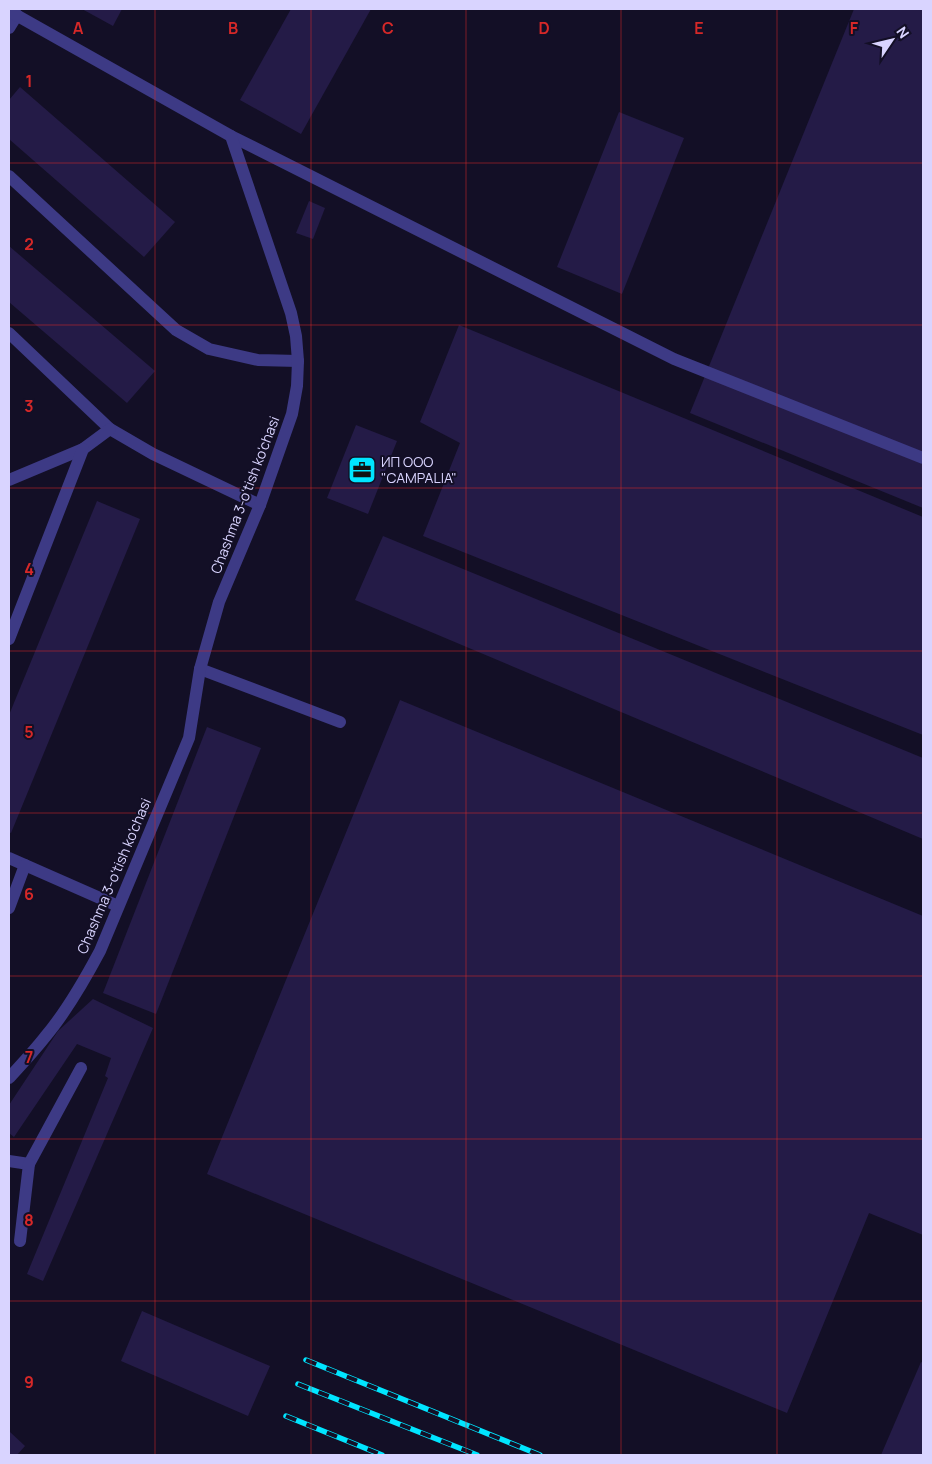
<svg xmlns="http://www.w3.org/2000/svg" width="932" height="1464" viewBox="0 0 932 1464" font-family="Manrope,sans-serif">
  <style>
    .building { fill: #241b47 }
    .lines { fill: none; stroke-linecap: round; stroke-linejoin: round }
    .lane { stroke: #3d3a85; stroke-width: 12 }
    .street { stroke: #3d3a85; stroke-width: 12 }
    .rail-casing { stroke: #00e5ff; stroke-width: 5.5 }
    .rail { stroke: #130f26; stroke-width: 4; stroke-dasharray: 11; stroke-linecap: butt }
    .grid { fill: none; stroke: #d62828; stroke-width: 1; stroke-opacity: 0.55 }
    .labels { text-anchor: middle; stroke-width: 4; stroke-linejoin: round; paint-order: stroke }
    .poi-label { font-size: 14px; fill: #d9d4ff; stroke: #130f26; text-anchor: start }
    .street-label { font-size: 14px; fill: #d9d4ff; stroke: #130f26 }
    .grid-label { font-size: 16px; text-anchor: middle; font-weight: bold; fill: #d62828; stroke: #130f26; stroke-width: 4; stroke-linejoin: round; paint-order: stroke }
  </style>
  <rect width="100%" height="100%" fill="#130f26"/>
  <g class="building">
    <path d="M82,9H122L113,26Z"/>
    <path d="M291,9H371L301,134L240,100Z"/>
    <path d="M854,9H923V508L690,413Z"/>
    <path d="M20,87L175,222L144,257L9,139V100Z"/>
    <path d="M619,112L684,138L622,294L557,267Z"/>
    <path d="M309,201L325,208L313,239L296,233Z"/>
    <path d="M9,246L155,371L127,403L9,302Z"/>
    <path d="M459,325L923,517V735L423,536L460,443L420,422Z"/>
    <path d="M356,425L397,441L368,514L327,498Z"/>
    <path d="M97,501L140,519L11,833L9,832V715Z"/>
    <path d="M383,536L923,758V839L355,600Z"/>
    <path d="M400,700L923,916V1235L869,1213L787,1413L207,1174Z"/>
    <path d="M207,727L261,748L156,1014L103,993Z"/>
    <path d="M93,999L153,1028L43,1281L27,1274L108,1078L105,1076L111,1058L77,1044L14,1137L9,1133V1105L58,1031Z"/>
    <path d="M142,1311L270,1366L248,1416L121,1361Z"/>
    <path d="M921,1362L923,1363V1455H881Z"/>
    <path d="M9,1431L25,1446L17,1455H9Z"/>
  </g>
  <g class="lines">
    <g class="lane">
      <path d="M9,28L17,15"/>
      <path d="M231,136L674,359L923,458"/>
      <path d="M9,176L176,330L209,349L258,360L298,361"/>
      <path d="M9,333L110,429L153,454L260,505"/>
      <path d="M9,480L83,449L110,429"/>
      <path d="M9,639L83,449"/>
      <path d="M200,669L340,722"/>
      <path d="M9,858L118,906"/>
      <path d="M9,908L25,865"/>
      <path d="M9,1161L29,1164L81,1068"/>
      <path d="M20,1241L29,1164"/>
    </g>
    <path class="street" d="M9,11L231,136L291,313L296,336L298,361L297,386L292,414L260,505L219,602L200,669L189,738L100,951C84,981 67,1011 45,1037C34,1051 21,1065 9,1078"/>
    <defs>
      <g id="rail">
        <path d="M306,1360L540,1455"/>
        <path d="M298,1384L477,1455"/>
        <path d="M286,1416L382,1455"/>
      </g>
    </defs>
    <use href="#rail" class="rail-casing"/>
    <use href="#rail" class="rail"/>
  </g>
  <path class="grid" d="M155,9V1455M311,9V1455M466,9V1455M621,9V1455M777,9V1455M9,163H923M9,325H923M9,488H923M9,651H923M9,813H923M9,976H923M9,1139H923M9,1301H923"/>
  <defs>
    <symbol id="office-square" viewBox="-11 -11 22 22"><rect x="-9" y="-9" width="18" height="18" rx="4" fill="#00e5ff" stroke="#130f26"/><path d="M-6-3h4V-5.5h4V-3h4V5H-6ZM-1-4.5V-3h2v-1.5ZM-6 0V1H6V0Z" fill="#111"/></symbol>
  </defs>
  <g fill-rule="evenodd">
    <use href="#office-square" x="346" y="454" width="32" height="32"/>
  </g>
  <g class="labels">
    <g class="poi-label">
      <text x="381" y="467">ИП ООО<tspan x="381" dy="16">"CAMPALIA"</tspan></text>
    </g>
    <g class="street-label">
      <text transform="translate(245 495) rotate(-69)" y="5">Chashma 3-o'tish ko'chasi</text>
      <text transform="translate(114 876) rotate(-67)" y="5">Chashma 3-o'tish ko'chasi</text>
    </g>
  </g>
  <g class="grid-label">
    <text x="78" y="34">A</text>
    <text x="233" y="34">B</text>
    <text x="388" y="34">C</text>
    <text x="544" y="34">D</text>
    <text x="699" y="34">E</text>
    <text x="854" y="34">F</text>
    <text x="29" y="87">1</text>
    <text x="29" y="250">2</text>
    <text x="29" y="412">3</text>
    <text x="29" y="575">4</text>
    <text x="29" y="738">5</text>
    <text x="29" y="900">6</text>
    <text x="29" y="1063">7</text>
    <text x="29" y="1226">8</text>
    <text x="29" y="1388">9</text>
  </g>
  <rect width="932" height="1464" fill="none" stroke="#d9d4ff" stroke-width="20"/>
  <g transform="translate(892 40) rotate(55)" stroke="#130f26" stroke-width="4" paint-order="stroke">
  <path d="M0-4L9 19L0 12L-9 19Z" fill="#d9d4ff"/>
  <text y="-8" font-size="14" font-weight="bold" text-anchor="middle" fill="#d9d4ff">N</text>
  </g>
</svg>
